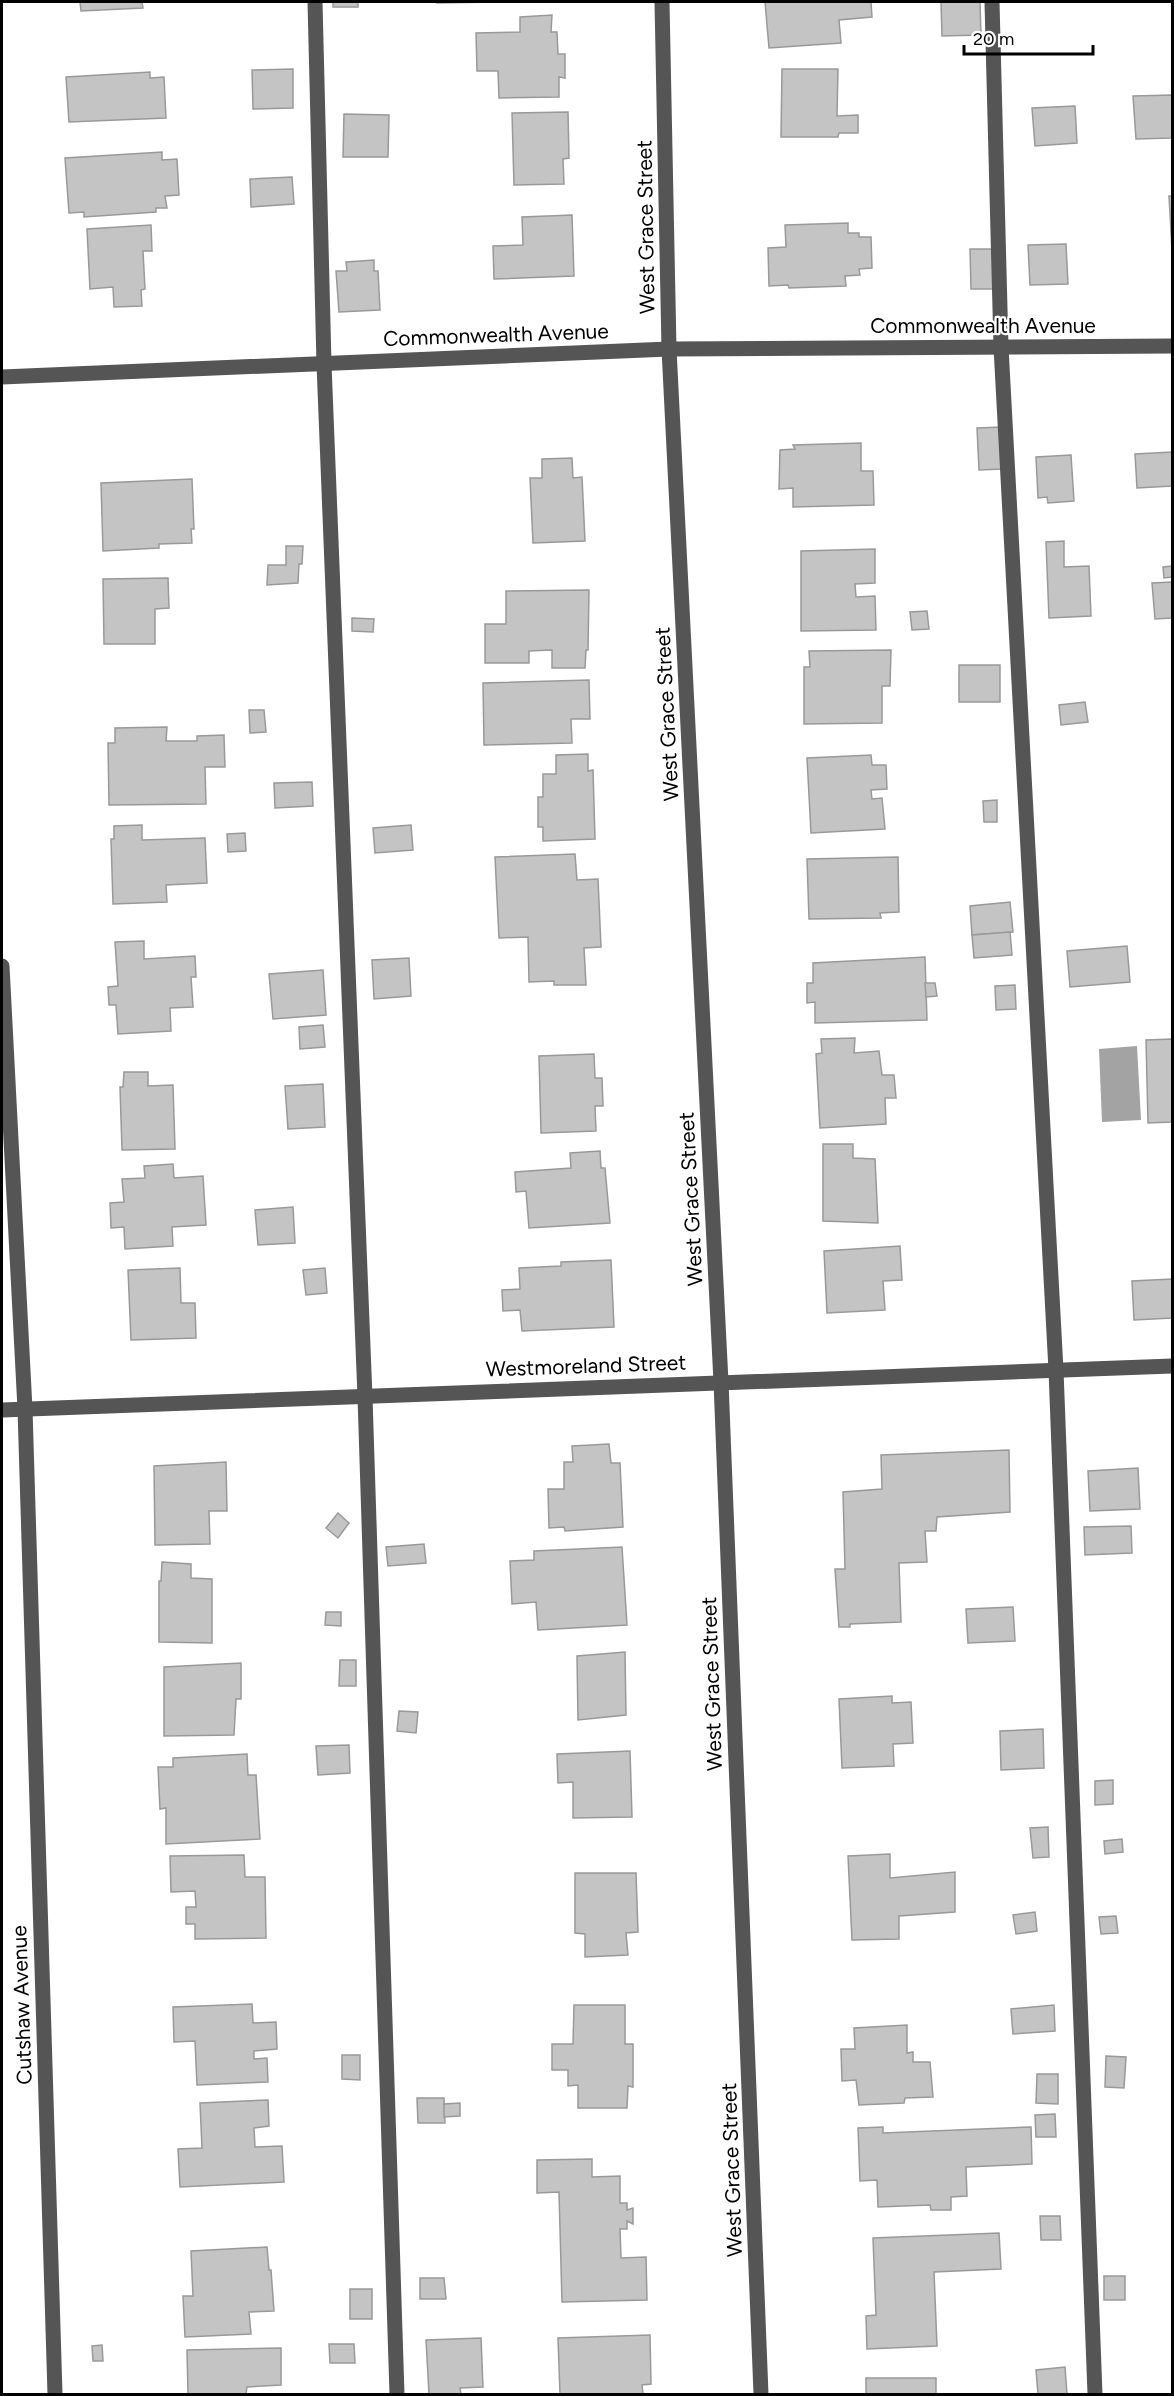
<svg xmlns="http://www.w3.org/2000/svg" width="1174" height="2396" viewBox="0 0 1174 2396" font-family="Figtree,sans-serif">
  <style>
    .water { fill: #a3a3a3 }
    .building { fill: #c4c4c4; stroke: #999; stroke-width: 1.5 }
    .lines { fill: none; stroke-linecap: round; stroke-linejoin: round }
    .minor { stroke: #555; stroke-width: 15 }
    .labels { text-anchor: middle; stroke-width: 4.5; stroke-linejoin: round; paint-order: stroke }
    .street-label { font-size: 21px; fill: #000; stroke: #fff }
  </style>
  <rect width="100%" height="100%" fill="#fff"/>
  <path class="water" d="M1137,1046L1141,1120L1102,1122L1099,1049Z"/>
  <g class="building">
    <path d="M80,2H142L143,8L81,11Z"/>
    <rect x="333" y="2" width="25" height="5"/>
    <path d="M437,2H494L437,3Z"/>
    <path d="M765,2H871L872,17L839,20L841,43L769,48Z"/>
    <path d="M941,2H980L981,35L942,36Z"/>
    <path d="M552,15L551,32H557L558,54H565V78L559,77V97L499,98L498,71H477L476,33L520,32V17Z"/>
    <path d="M293,69V108L253,109L252,70Z"/>
    <path d="M782,69H838L837,116L858,115V133H839L838,137H781Z"/>
    <path d="M150,72V78L164,77L166,118L69,122L66,77Z"/>
    <path d="M1172,95V138L1136,139L1133,96Z"/>
    <path d="M1075,106L1077,143L1035,146L1032,108Z"/>
    <path d="M568,112L569,158L563,159L564,184L514,185L512,113Z"/>
    <path d="M344,114L389,115L388,157H343Z"/>
    <path d="M162,152V160L177,159L179,195L165,196L167,208H156V212L84,217V212L69,213L65,158Z"/>
    <path d="M292,177L294,204L251,207L250,179Z"/>
    <path d="M1169,196H1172V250Z"/>
    <path d="M572,215L574,276L494,279L493,246L523,245L522,217Z"/>
    <path d="M848,223V233H859V237H871L872,268L859,269L860,275L845,276L846,286L789,288L788,285L769,286L768,248L786,247L785,225Z"/>
    <path d="M151,225L152,251H143L145,289L141,290L142,306L114,307L113,287L90,289L87,229Z"/>
    <path d="M1066,244L1068,284L1030,285L1028,245Z"/>
    <path d="M970,249H995V289H971Z"/>
    <path d="M374,260V271H378L380,310L339,312L336,271H347L346,262Z"/>
    <path d="M1001,427L1003,469L979,470L977,428Z"/>
    <path d="M861,443V471H873L874,505L793,507V488L779,489L780,450L795,449L793,445Z"/>
    <path d="M1172,452V486L1137,488L1135,454Z"/>
    <path d="M1071,455L1074,501L1048,503L1047,497L1038,498L1036,457Z"/>
    <path d="M572,458L573,478L582,477L585,541L533,543L530,478H542V459Z"/>
    <path d="M192,479L194,529H191L192,543L159,544V548L103,551L101,483Z"/>
    <path d="M1064,541V567L1089,566L1091,616L1049,618L1046,542Z"/>
    <path d="M286,546H303L302,564H299L298,583L267,585L268,565H286Z"/>
    <path d="M875,549V583L855,584L856,597L875,596L876,630L801,631V551Z"/>
    <path d="M1172,566V577L1164,578L1163,567Z"/>
    <path d="M168,578L169,608L155,609V644H104L103,579Z"/>
    <path d="M1172,582V618L1155,619L1152,583Z"/>
    <path d="M589,590L588,650H586L585,668H552V650L529,651V663H485V624H506V591Z"/>
    <path d="M927,611L929,629L912,630L910,612Z"/>
    <path d="M352,618L374,619L373,632L352,631Z"/>
    <path d="M891,650L890,686H882V723L804,724V667H810L809,651Z"/>
    <rect x="959" y="665" width="41" height="37"/>
    <path d="M589,680L590,719H571L572,743L484,745L483,683Z"/>
    <path d="M1085,702L1088,722L1061,725L1059,705Z"/>
    <path d="M249,710H264L266,732L250,733Z"/>
    <path d="M167,727L166,741H197V736L224,735L225,767H205L206,804L109,805L108,743H115V728Z"/>
    <path d="M588,754V771L593,770L595,839L543,841V827H538V797H543V774H556V755Z"/>
    <path d="M871,755L872,765H886L887,789L871,790L872,799L882,798L885,829L811,833L807,758Z"/>
    <path d="M312,782L313,806L275,808L274,783Z"/>
    <path d="M997,800V822H984L983,801Z"/>
    <path d="M142,825V840L205,838L207,883L166,885L167,902L113,904L111,839H114V826Z"/>
    <path d="M411,825L413,850L375,853L373,828Z"/>
    <path d="M245,833L246,851L228,852L227,834Z"/>
    <path d="M575,854L577,880L598,879L601,947L584,948L586,985H554V981L529,982L528,937L499,938L495,857Z"/>
    <path d="M898,857L899,912L880,913L881,918L809,919L807,859Z"/>
    <path d="M1010,902L1013,932L972,935L970,906Z"/>
    <path d="M1010,932L1012,955L974,958L972,935Z"/>
    <path d="M144,941V959L195,956L196,977H191L193,1007L170,1008L171,1031L118,1034L116,1005H109L108,987L118,986L115,942Z"/>
    <path d="M1127,946L1130,982L1070,987L1067,951Z"/>
    <path d="M925,957L927,1020L815,1023V1002L807,1003V983H813V963Z"/>
    <path d="M409,958L411,996L374,999L372,960Z"/>
    <path d="M323,970L326,1015L273,1019L269,974Z"/>
    <path d="M925,983H935L937,996L926,997Z"/>
    <path d="M1015,985L1016,1009L996,1010L995,986Z"/>
    <path d="M323,1025L325,1047L300,1049L299,1027Z"/>
    <path d="M855,1038L854,1053L879,1051L882,1075H894L896,1098H885L886,1124L820,1128L816,1054L822,1053L821,1039Z"/>
    <path d="M1172,1039V1122L1148,1123L1146,1040Z"/>
    <path d="M594,1054L595,1078H602L603,1106H595L596,1131L541,1133L539,1056Z"/>
    <path d="M124,1072H148V1086L173,1085L175,1149L122,1150L120,1087H123Z"/>
    <path d="M323,1084L325,1127L288,1129L285,1086Z"/>
    <path d="M823,1144H853V1158L875,1159L878,1223L823,1221Z"/>
    <path d="M600,1151L601,1168H605L610,1223L529,1228L526,1191L516,1192L515,1172L571,1168L570,1153Z"/>
    <path d="M173,1164L174,1178L203,1176L206,1225L172,1227L173,1246L125,1249L124,1227L111,1228L110,1203L124,1202L122,1179L145,1178L144,1166Z"/>
    <path d="M293,1207L295,1243L258,1245L255,1210Z"/>
    <path d="M900,1246L902,1280L883,1281L885,1310L827,1313L824,1251Z"/>
    <path d="M611,1260L614,1327L522,1331L520,1310L503,1311L502,1290L520,1289L519,1268L561,1266V1262Z"/>
    <path d="M180,1268L181,1303H195L196,1338L131,1340L128,1270Z"/>
    <path d="M325,1268L327,1293L306,1295L303,1270Z"/>
    <path d="M1172,1279V1318L1134,1320L1132,1281Z"/>
    <path d="M609,1444L611,1463H620L623,1527L565,1531L564,1527L549,1528L548,1489H564V1462H573L572,1446Z"/>
    <path d="M1009,1450L1010,1512L937,1517L936,1531H925L927,1562L899,1563L901,1622L850,1624V1627H839L835,1569H845L843,1492L882,1489L881,1455Z"/>
    <path d="M226,1462L227,1511H209L210,1544L155,1545L154,1466Z"/>
    <path d="M1138,1468L1140,1509L1090,1511L1088,1471Z"/>
    <path d="M338,1513L349,1523L338,1538L326,1528Z"/>
    <path d="M1131,1526L1132,1553L1085,1555L1084,1527Z"/>
    <path d="M424,1544L426,1563L388,1566L386,1547Z"/>
    <path d="M622,1547L627,1625L538,1630L536,1602L512,1604L510,1561L534,1560V1551Z"/>
    <path d="M162,1562L191,1564V1578L212,1579V1643L159,1642V1581H161Z"/>
    <path d="M1013,1607L1015,1641L968,1643L966,1609Z"/>
    <path d="M326,1612H341V1626L325,1625Z"/>
    <path d="M625,1652L626,1715L578,1720L577,1656Z"/>
    <path d="M340,1660H356V1686H339Z"/>
    <path d="M241,1663V1699H236L234,1735L164,1736V1667Z"/>
    <path d="M892,1696V1703L911,1702L913,1743L893,1744L894,1766L842,1768L839,1699Z"/>
    <path d="M399,1711L418,1712L416,1733L397,1731Z"/>
    <path d="M1043,1729L1044,1768L1001,1770L1000,1731Z"/>
    <path d="M349,1745L350,1773L318,1775L316,1746Z"/>
    <path d="M630,1751L632,1817L573,1818V1782L558,1783L557,1754Z"/>
    <path d="M247,1754L248,1775H256L260,1839L166,1844V1808L160,1809L158,1767H173V1758Z"/>
    <path d="M1113,1780V1804L1095,1805V1781Z"/>
    <path d="M1048,1827L1049,1857L1033,1858L1030,1828Z"/>
    <path d="M1122,1839L1123,1852L1105,1854L1104,1841Z"/>
    <path d="M890,1854V1878L955,1872V1912L899,1916V1939L852,1940L848,1856Z"/>
    <path d="M244,1855L245,1877H265L266,1938L195,1939V1924H186V1907H196L195,1891L171,1892L170,1856Z"/>
    <path d="M575,1873H636L638,1932L626,1933L628,1955L585,1957V1934L575,1933Z"/>
    <path d="M1035,1912L1037,1931L1016,1934L1013,1915Z"/>
    <path d="M1116,1916L1118,1933L1101,1934L1099,1917Z"/>
    <path d="M252,2004L253,2023L276,2022L277,2049L254,2051V2059L267,2058L268,2082L197,2085L195,2041L174,2042L173,2007Z"/>
    <path d="M574,2005H625V2044H633V2087L628,2086L627,2108H578V2085L568,2086V2070H552V2044H573Z"/>
    <path d="M1054,2005L1055,2031L1013,2034L1011,2009Z"/>
    <path d="M907,2025V2053L913,2052V2062H930L933,2097L905,2098L904,2103L859,2105L856,2080L842,2081L841,2049H855L854,2028Z"/>
    <path d="M342,2055H360V2080L342,2079Z"/>
    <path d="M1106,2056L1126,2057L1124,2088L1105,2087Z"/>
    <path d="M1037,2074H1058V2104L1036,2103Z"/>
    <path d="M417,2098H444L445,2123H418Z"/>
    <path d="M268,2100L269,2126L254,2128L255,2147L282,2146L284,2182L180,2187L178,2149L202,2148L200,2103Z"/>
    <path d="M460,2103V2116L444,2117V2104Z"/>
    <path d="M1055,2114L1056,2137H1036L1035,2115Z"/>
    <path d="M883,2127V2133L1031,2127L1032,2164L966,2167L967,2196L951,2197V2210H931L930,2205L878,2207L877,2180L860,2181L858,2128Z"/>
    <path d="M592,2159V2177L620,2176V2203H627V2210L633,2208V2224L627,2221V2229H620L621,2258L646,2257L647,2300L562,2302L559,2192L537,2193V2160Z"/>
    <path d="M1040,2216H1060L1061,2240H1041Z"/>
    <path d="M999,2233L1001,2269L934,2272L937,2346L867,2349L866,2316L876,2315L873,2238Z"/>
    <path d="M267,2247L269,2270H271L274,2311L249,2312L251,2334L185,2337L183,2296H193L191,2251Z"/>
    <rect x="1104" y="2276" width="21" height="24"/>
    <path d="M420,2278H444L446,2299H420Z"/>
    <rect x="350" y="2289" width="22" height="30"/>
    <path d="M650,2335L651,2384L642,2385L643,2394H560L558,2338Z"/>
    <path d="M481,2338L483,2387L460,2388L461,2394H429L426,2340Z"/>
    <path d="M329,2344H354L355,2363H330Z"/>
    <path d="M102,2345L103,2361H93L92,2346Z"/>
    <path d="M281,2348V2385L247,2387L246,2394H188L187,2350Z"/>
    <path d="M1065,2367L1067,2394H1038L1036,2370Z"/>
    <rect x="866" y="2378" width="70" height="16"/>
  </g>
  <g class="lines">
    <g class="minor">
      <path d="M315,2L324,364L365,1397L397,2394"/>
      <path d="M662,2L669,349L721,1382L761,2394"/>
      <path d="M992,2L1001,347L1056,1370L1095,2394"/>
      <path d="M2,377L669,349L1172,346"/>
      <path d="M2,966L25,1409L55,2394"/>
      <path d="M2,1410L1172,1366"/>
    </g>
  </g>
  <g class="labels">
    <g class="street-label">
      <text transform="translate(646 227) rotate(-91)" y="7">West Grace Street</text>
      <text x="983" y="333">Commonwealth Avenue</text>
      <text transform="translate(496 335) rotate(-2)" y="7">Commonwealth Avenue</text>
      <text transform="translate(667 714) rotate(-93)" y="7">West Grace Street</text>
      <text transform="translate(691 1199) rotate(-93)" y="7">West Grace Street</text>
      <text transform="translate(586 1366) rotate(-2)" y="7">Westmoreland Street</text>
      <text transform="translate(712 1684) rotate(-92)" y="7">West Grace Street</text>
      <text transform="translate(22 2005) rotate(-92)" y="7">Cutshaw Avenue</text>
      <text transform="translate(732 2170) rotate(-92)" y="7">West Grace Street</text>
    </g>
  </g>
  <rect width="1174" height="2396" fill="none" stroke="#000000" stroke-width="6"/>
  <path d="M964 45v9h129v-9" fill="none" stroke="#000000" stroke-width="3"/>
  <text x="973" y="45" font-size="18" fill="#000000" stroke="#ffffff" stroke-width="4.5" paint-order="stroke">20 m</text>
</svg>
